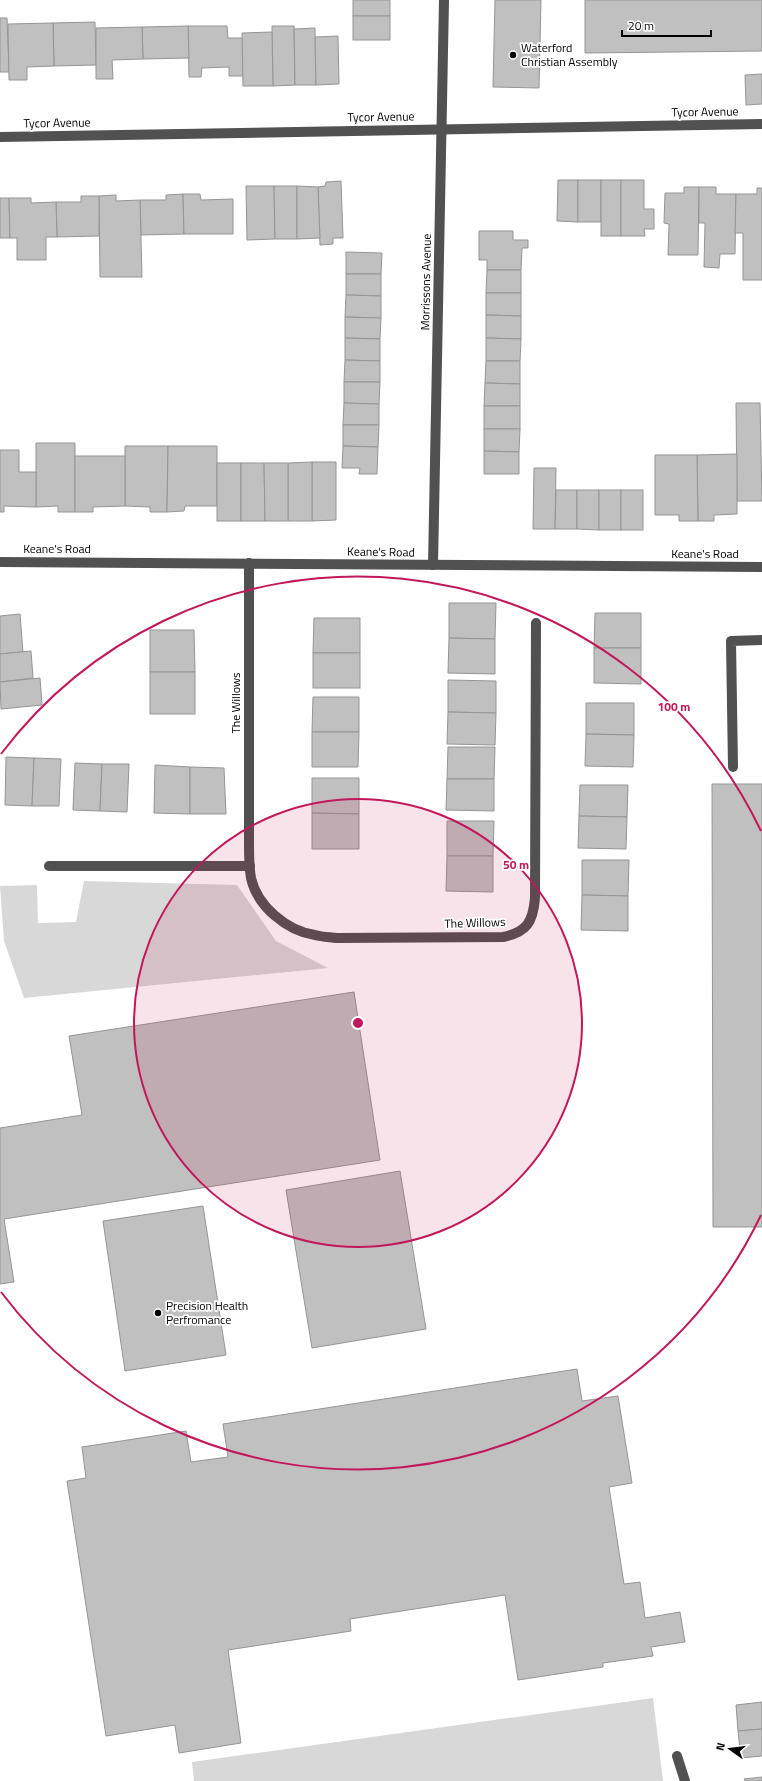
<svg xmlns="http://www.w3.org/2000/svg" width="762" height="1781" viewBox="0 0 762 1781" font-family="'Titillium Web',sans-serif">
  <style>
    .green { fill: #d8d8d8 }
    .building { fill: #c0c0c0; stroke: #959595 }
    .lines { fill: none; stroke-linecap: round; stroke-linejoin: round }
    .minor { stroke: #515151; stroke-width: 10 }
    .ring { fill: none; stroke: #c2185b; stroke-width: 2 }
    .poi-dot { fill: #000; stroke: #fff; stroke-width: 1.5 }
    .labels { text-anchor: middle; stroke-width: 3.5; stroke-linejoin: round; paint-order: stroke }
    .poi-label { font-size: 12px; fill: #000; stroke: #fff; text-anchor: start }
    .street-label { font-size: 12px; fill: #000; stroke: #fff }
    .centre { fill: #c2185b; stroke: #fff; stroke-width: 2 }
    .ring-label { font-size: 12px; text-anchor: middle; font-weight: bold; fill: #c2185b; stroke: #fff; stroke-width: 3.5; stroke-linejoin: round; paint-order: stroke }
  </style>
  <rect width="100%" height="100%" fill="#fff"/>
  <g class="green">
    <path d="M84,881L237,885L276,941L328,968L24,998L4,941L0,886L37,885L38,923L76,922Z"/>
    <path d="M653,1698L663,1781H194L192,1762Z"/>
  </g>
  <g class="building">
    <rect x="353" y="0" width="37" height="16"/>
    <path d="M495,0H541L539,88L493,87Z"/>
    <path d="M585,0H762V51L585,53Z"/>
    <rect x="353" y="16" width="37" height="24"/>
    <path d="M0,18H7L9,72H0Z"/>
    <path d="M95,22L96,65L54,66L53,23Z"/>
    <path d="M53,23L54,66L27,67V80H9L8,24Z"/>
    <path d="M188,26H227L228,38H243V76H229V67L202,68L201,77H189Z"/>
    <path d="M188,26L189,58L143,59L142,27Z"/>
    <path d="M272,26H294L295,85L273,86Z"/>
    <path d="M142,27L143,59L112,60L113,79H96V28Z"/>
    <path d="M315,28L316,85H295L294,29Z"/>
    <path d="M272,32L273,86H243L242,33Z"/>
    <path d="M338,36L339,84L316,85L315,37Z"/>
    <path d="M762,74V104L746,105L745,75Z"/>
    <path d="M558,180H578V222L557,221Z"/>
    <rect x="578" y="180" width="23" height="42"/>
    <rect x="601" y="180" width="20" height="56"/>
    <path d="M621,180H644V209H654V229H644L645,236H621Z"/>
    <path d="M341,181L343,238H333V244L320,245L318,187L325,186L326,182Z"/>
    <path d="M246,186H274L275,239L247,240Z"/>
    <path d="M274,186H297V239H275Z"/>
    <path d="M297,186L318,187L320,238L297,239Z"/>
    <path d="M684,187H699L698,255H668L669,224L664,223L665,193H684Z"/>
    <path d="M699,187H716V194H736L735,254H720L719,268L704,267L705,223H699Z"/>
    <path d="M757,188H762V280H743V233H735L736,194H757Z"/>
    <path d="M183,194L184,234L141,235L140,200H166V195Z"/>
    <path d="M183,194H200L201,200L233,199V234H184Z"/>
    <path d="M116,195V201L140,200L142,277H100L99,196Z"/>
    <path d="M81,196H99V236L57,237L56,202H81Z"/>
    <path d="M0,198H9L10,238H0Z"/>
    <path d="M9,198H31V203L56,202L57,237H46V260H17V238H10Z"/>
    <path d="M479,231H513V240H528V248H522L521,270H487V260H479Z"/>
    <path d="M346,252L382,253L381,274H346Z"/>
    <path d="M487,270H521V293H486Z"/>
    <path d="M346,274H381V296L346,295Z"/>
    <path d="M486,293H521V316L486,315Z"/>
    <path d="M346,295L381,296V318L345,317Z"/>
    <path d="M486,315L521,316V339L486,338Z"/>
    <path d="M345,317L381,318L380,339L345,338Z"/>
    <path d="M345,338L380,339V361L345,360Z"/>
    <path d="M486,338L521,339L520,361H486Z"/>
    <path d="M345,360L380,361V382H344Z"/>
    <path d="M486,361H520V384L485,383Z"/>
    <path d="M344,382H380L379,404L344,403Z"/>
    <path d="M485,383L520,384V406H484Z"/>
    <path d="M344,403L379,404V425H343Z"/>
    <path d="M736,403H760L762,501H737Z"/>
    <rect x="484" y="406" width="36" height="23"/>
    <path d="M343,425H379L378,447L343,446Z"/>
    <path d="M484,429H520L519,452L484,451Z"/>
    <path d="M36,443H75V512H58V506L36,507Z"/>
    <path d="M125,446H168L167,512H150V507L125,506Z"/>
    <path d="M168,446H217V506H185L184,511L167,512Z"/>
    <path d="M343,446L378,447L377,474H359L360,468H342Z"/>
    <path d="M0,450H19V472H36V507L4,506V512H0Z"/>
    <path d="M484,451L519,452V474H484Z"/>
    <path d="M737,454V514L714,515V521H698L697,455Z"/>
    <path d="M655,455H697L698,521H679V515H655Z"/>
    <path d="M75,456H125V506L93,507V512H75Z"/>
    <path d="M312,462H336V520L312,521Z"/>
    <path d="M312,462V521H288V463Z"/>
    <rect x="217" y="463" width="24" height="58"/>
    <path d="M241,463H264L265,521H241Z"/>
    <path d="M264,463H288V521H265Z"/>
    <path d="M534,468H556L555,529H533Z"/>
    <path d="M556,490H577V529H555Z"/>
    <path d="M577,490H599V530L577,529Z"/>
    <rect x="599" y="490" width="22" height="40"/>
    <rect x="621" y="490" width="22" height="40"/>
    <path d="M449,603H496L495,639L449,638Z"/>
    <path d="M595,613H641V648H594Z"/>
    <path d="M20,614L23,652L0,654V616Z"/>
    <path d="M314,618H360V653H313Z"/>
    <path d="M150,630H194L195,672H150Z"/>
    <path d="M449,638L495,639V674L448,673Z"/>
    <path d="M594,648H641V684L594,683Z"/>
    <path d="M31,651L33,678L0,682V654Z"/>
    <rect x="313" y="653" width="47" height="35"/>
    <rect x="150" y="672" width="45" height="42"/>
    <path d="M40,678L42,705L1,709L0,682Z"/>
    <path d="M448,680L496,681V713L448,712Z"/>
    <path d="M313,697H359V732H312Z"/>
    <path d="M586,703H634V735L586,734Z"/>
    <path d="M448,712L496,713L495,745L447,744Z"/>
    <path d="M312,732H359L358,767H312Z"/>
    <path d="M586,734L634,735L633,767L585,766Z"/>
    <path d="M448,747H495L494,779H447Z"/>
    <path d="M6,757L34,758L32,806L5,805Z"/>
    <path d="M34,758L61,759L59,806H32Z"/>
    <path d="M75,763L102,764L100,811L73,810Z"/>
    <path d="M102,764H129L127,812L100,811Z"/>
    <path d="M155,765L190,767V814L154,813Z"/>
    <path d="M190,767L224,768L226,814H190Z"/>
    <path d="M312,778H359V814L312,813Z"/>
    <path d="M447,779H494V811L446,810Z"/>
    <path d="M712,784H762V1227H713Z"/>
    <path d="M580,785H628L627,817L579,816Z"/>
    <path d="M312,813L359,814V849H312Z"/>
    <path d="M579,816L627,817L626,849L578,848Z"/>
    <path d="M447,821H494L493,856H447Z"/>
    <path d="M447,856H493V892L446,891Z"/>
    <path d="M582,860H629L628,896L582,895Z"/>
    <path d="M582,895L628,896V931L581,930Z"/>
    <path d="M354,992L380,1160L4,1219L14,1282L0,1284V1128L82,1115L69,1036Z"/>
    <path d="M400,1171L426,1329L312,1348L286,1190Z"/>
    <path d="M203,1206L226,1355L125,1371L103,1221Z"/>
    <path d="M577,1369L582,1401L618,1396L632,1483L609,1487L624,1584L640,1582L645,1618L680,1612L685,1642L651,1647L653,1656L603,1663V1667L518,1680L505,1595L350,1619L351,1631L228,1650L241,1743L179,1753L175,1725L106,1736L67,1481L86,1478L82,1447L186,1431L191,1462L228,1457L223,1424Z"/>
    <path d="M762,1702V1729L738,1731L736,1705Z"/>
    <path d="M762,1729V1756L741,1758L738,1731Z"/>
    <path d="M762,1777V1781H745L744,1779Z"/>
  </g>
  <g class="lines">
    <g class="minor">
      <path d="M0,137L762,124"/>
      <path d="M0,562L762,567"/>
      <path d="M249,563V844C249,855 249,867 251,878C257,906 287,931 315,935C322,937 329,937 337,938L503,937C527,932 533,922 535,898L536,623"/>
      <path d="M433,565L444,0"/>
      <path d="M733,767L731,641L762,640"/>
      <path d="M49,866H250"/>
      <path d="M677,1756L685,1781"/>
    </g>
  </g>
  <circle cx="358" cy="1023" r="224" fill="#c2185b" fill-opacity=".12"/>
  <g class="ring">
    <circle cx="358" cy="1023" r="224"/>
    <path d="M761 1215A447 447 0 0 1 1 1292M1 754A447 447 0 0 1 761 831"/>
  </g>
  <g class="poi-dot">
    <circle cx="513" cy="55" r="4"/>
    <circle cx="158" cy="1313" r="4"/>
  </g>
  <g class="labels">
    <g class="poi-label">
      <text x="521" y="52">Waterford<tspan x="521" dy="14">Christian Assembly</tspan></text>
      <text x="166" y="1310">Precision Health<tspan x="166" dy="14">Perfromance</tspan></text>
    </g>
    <g class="street-label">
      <text transform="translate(705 112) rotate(-1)" y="4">Tycor Avenue</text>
      <text transform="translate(381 117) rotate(-1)" y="4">Tycor Avenue</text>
      <text transform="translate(57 123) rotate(-1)" y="4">Tycor Avenue</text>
      <text transform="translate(426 282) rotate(-89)" y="4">Morrissons Avenue</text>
      <text x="57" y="553">Keane's Road</text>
      <text transform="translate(381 552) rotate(1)" y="4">Keane's Road</text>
      <text x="705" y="558">Keane's Road</text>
      <text transform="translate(236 703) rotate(-90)" y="4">The Willows</text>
      <text transform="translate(475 923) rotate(-2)" y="4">The Willows</text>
    </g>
  </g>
  <circle cx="358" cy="1023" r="6" class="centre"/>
  <g class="ring-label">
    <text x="674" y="711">100 m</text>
    <text x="516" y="869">50 m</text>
  </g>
  <g transform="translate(730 1749) rotate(284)" stroke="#ffffff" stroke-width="3" paint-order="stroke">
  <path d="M0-3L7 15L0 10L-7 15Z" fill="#000000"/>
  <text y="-6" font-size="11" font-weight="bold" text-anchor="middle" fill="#000000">N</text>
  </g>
  <path d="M622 30v6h89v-6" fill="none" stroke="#000000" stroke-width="2"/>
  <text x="628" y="30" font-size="12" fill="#000000" stroke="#ffffff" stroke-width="3" paint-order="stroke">20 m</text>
</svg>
